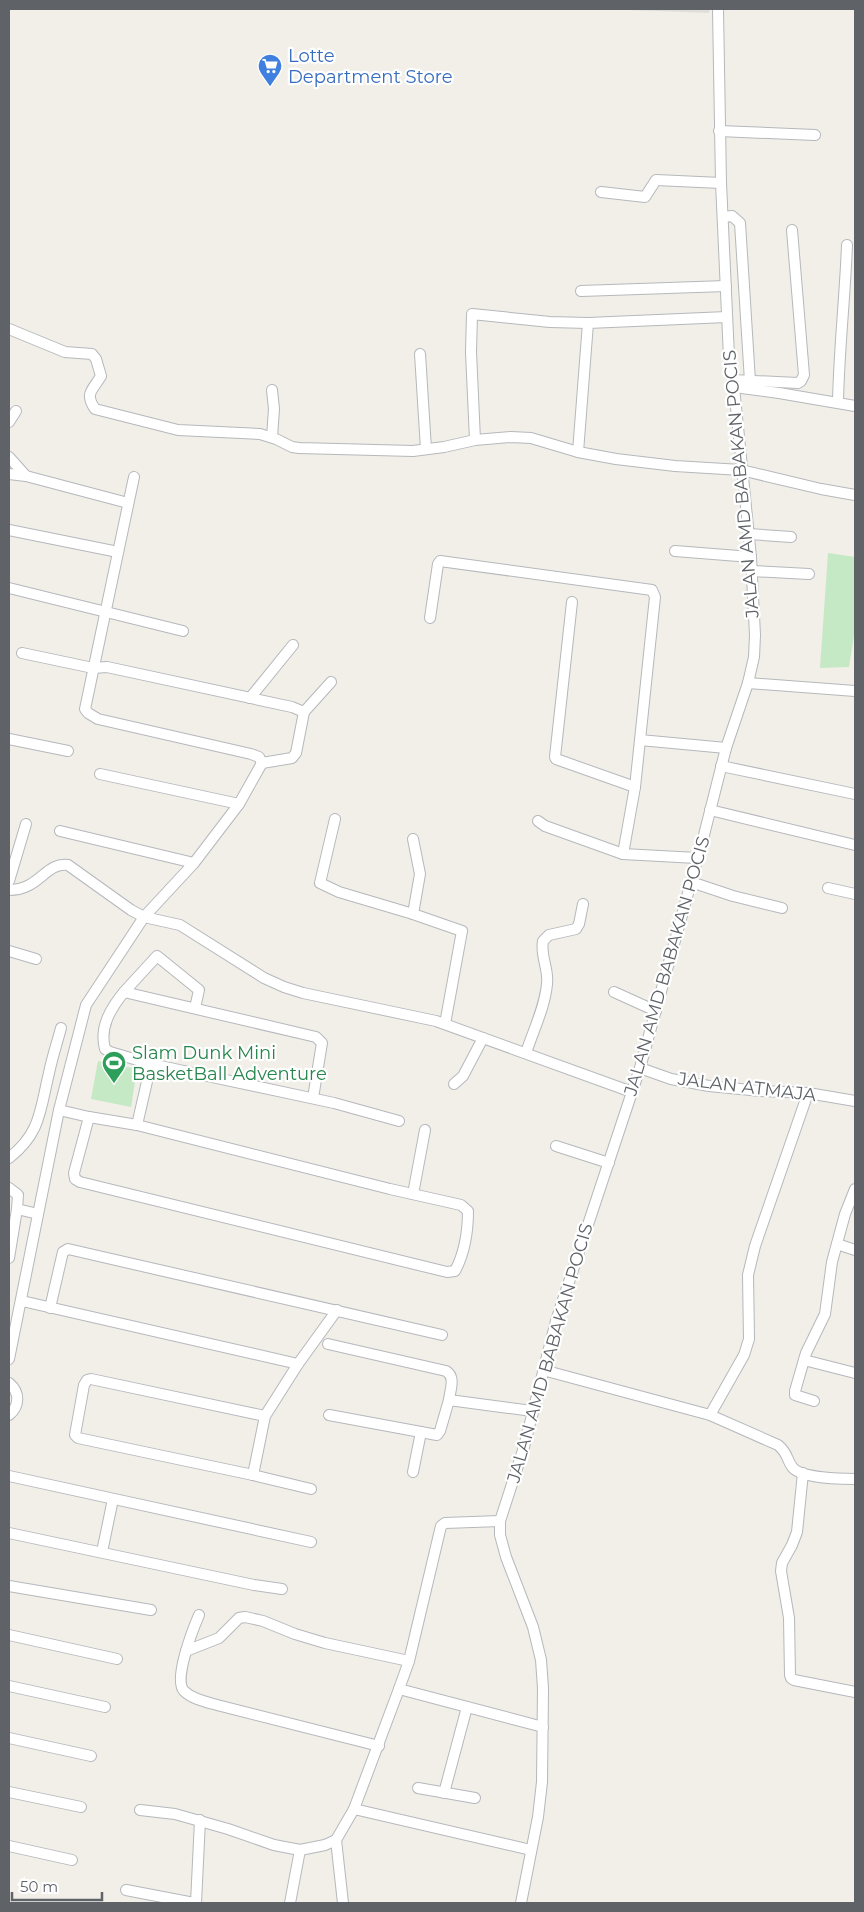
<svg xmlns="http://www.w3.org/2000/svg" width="864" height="1912" viewBox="0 0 864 1912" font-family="Montserrat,sans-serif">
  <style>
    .industrial { fill: #e0deda }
    .green { fill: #c5e8c5 }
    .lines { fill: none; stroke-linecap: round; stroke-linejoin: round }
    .minor-casing { stroke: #b5b8bc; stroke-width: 12 }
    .minor { stroke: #fff; stroke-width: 10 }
    .labels { text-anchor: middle; stroke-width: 4.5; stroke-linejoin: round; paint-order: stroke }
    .shop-label { font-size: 18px; fill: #366cbe; stroke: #fff; text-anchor: start }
    .street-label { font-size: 18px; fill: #5f6368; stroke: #fff }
    .leisure-label { font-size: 18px; fill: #27864d; stroke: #fff; text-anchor: start }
  </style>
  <rect width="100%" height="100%" fill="#f1efe8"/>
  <path class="industrial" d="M603,9H710L709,13Z"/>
  <g class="green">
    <path d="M828,553L855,557V629L849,667L820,668Z"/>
    <path d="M98,1061L137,1069L131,1107L91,1099Z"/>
  </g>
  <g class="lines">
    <defs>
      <g id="minor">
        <path d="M719,131L815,135"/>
        <path d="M601,192L645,197L656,180L721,183"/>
        <path d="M723,217L732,216L740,223L750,381"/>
        <path d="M581,291L726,286"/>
        <path d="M9,329L65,352L92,354L96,359L101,376C93,390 84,393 95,409L178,430L260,434L276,439L292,447L299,448L413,451L444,447L475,440L511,437L531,438L578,452L616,459L675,466L741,470L821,489L855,495"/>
        <path d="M420,354L426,449"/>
        <path d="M733,380L798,383L801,381L804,375L792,230"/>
        <path d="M734,387L779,393L855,406"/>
        <path d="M272,390L274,409L272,437"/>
        <path d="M838,402C839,350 845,297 847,245"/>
        <path d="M9,422L16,411"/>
        <path d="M475,440L471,352L472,314L550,322L588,323L727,317"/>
        <path d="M578,452L588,323"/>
        <path d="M9,457L26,476L128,503"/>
        <path d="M9,474L26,476"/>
        <path d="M9,530L118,552"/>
        <path d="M749,534L791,537"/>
        <path d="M675,551L751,557"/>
        <path d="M752,571L809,574"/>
        <path d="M9,588L183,631"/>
        <path d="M572,602L555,757L556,759L635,787"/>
        <path d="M430,618L438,564L440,561L652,590L655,597L640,740L726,748"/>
        <path d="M22,653L93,668L107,667L292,707L304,712"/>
        <path d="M748,683L855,691"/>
        <path d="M250,698L293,645"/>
        <path d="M9,739L68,751"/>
        <path d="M640,740L635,787L623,854L697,858"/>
        <path d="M262,763L292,758L296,753L304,712L331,682"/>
        <path d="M721,766L855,794"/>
        <path d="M100,774L239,804"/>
        <path d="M710,810L855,845"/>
        <path d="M335,819L320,883L339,892L413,914L462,931L445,1024"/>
        <path d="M538,821L545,826L623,854"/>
        <path d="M60,831L194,863L239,804L262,763L259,757L251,754L98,719L88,713L85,709L134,477"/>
        <path d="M413,839L420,874L413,914"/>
        <path d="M9,881L26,824"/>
        <path d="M691,882L733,896L782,908"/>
        <path d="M828,888L855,894"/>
        <path d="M9,890C40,890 45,862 68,865L131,910L144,917L180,925L264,978L284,987L303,993L436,1021L632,1092"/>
        <path d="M9,951L36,959"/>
        <path d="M124,992L157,956L199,990L195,1008"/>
        <path d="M614,992L656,1011"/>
        <path d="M526,1053C533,1031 545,1007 547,984C549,969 540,956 543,941L549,935L576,929L579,924L583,904"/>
        <path d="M640,1068L671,1079L709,1086L761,1091L808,1093L855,1101"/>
        <path d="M454,1084L463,1076L483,1038"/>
        <path d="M313,1098L322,1043L316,1037L124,992C111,1008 99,1027 105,1049L110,1052L151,1064L334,1103L399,1121"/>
        <path d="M59,1110L89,1117"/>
        <path d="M89,1117L137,1125L390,1189L461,1205L468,1211C468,1231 464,1254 455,1271L447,1272L80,1182L75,1179L74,1173Z"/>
        <path d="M137,1125L151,1064"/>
        <path d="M556,1146L609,1163"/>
        <path d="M9,1158C41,1133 40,1110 49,1073C52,1058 57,1043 61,1028"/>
        <path d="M9,1188L18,1195L17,1209L38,1214"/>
        <path d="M413,1194L425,1130"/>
        <path d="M837,1244L855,1250"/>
        <path d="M9,1258L17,1209"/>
        <path d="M22,1301L298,1364L265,1416L253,1475"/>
        <path d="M50,1308L62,1256L63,1252L68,1249L442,1335"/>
        <path d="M328,1344L446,1371C456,1377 450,1390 449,1400"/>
        <path d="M9,1359L59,1110L86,1005L144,917L194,863"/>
        <path d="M804,1360L855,1373"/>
        <path d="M298,1364L337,1310"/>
        <path d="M543,1370L710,1415L778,1445C789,1454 786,1460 793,1468C802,1478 841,1479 855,1479"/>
        <path d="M9,1383C20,1392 20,1406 9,1415"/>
        <path d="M814,1401L795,1395V1391L806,1353L825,1314L832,1262L845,1214L855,1189"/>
        <path d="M329,1415L437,1435L440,1431L449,1400L532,1411"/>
        <path d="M710,1415L744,1355L749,1339L748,1275L755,1246L808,1093"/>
        <path d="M265,1416L91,1379L87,1380L84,1385L75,1435L78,1438L253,1475L311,1489"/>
        <path d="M413,1472L421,1432"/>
        <path d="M803,1473L797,1532L792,1545L782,1563L781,1571L789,1618L790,1675L791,1678L794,1680L855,1692"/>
        <path d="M9,1476L311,1542"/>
        <path d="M9,1533L254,1585L282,1589"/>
        <path d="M102,1552L113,1499"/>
        <path d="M9,1586L151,1610"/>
        <path d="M199,1615C193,1629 173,1680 184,1691C192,1699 206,1702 217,1705L379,1746"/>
        <path d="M9,1635L117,1659"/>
        <path d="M186,1651L219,1638L239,1618L245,1617L263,1621L295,1634L325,1643L409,1661"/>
        <path d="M9,1686L105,1707"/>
        <path d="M399,1689L543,1727"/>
        <path d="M9,1738L91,1756"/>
        <path d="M418,1788L475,1798"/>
        <path d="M9,1792L81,1807"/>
        <path d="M444,1793L467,1707"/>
        <path d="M354,1809L531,1850"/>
        <path d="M140,1810L175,1814L228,1829L274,1845L300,1850L325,1845L336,1840L354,1809L399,1689L409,1661L441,1526L445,1523L500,1521"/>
        <path d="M336,1840L343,1903"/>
        <path d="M9,1846L72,1860"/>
        <path d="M126,1890L194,1903"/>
        <path d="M196,1903L200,1820"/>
        <path d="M290,1903L300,1850"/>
        <path d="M521,1903L538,1817L542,1782L543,1688L541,1660L533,1627L506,1557L500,1535V1521L524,1447L556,1321L640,1068L704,835L726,748L748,683L754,657L755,635L751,557L734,387L729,357L721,183L718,9"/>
      </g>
    </defs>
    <use href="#minor" class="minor-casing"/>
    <use href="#minor" class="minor"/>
  </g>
  <defs>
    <symbol id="supermarket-pin" viewBox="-11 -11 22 30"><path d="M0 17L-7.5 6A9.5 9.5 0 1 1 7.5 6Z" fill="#3f7fe0" stroke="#fff"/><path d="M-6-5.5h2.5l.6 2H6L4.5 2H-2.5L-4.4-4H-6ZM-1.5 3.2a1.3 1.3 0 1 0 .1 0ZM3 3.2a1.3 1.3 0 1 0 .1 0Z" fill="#fff"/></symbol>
    <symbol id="stadium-pin" viewBox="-11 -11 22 30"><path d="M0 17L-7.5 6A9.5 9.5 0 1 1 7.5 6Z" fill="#2e9e5b" stroke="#fff"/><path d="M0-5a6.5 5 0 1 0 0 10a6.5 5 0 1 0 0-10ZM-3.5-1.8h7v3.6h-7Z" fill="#fff"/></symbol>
  </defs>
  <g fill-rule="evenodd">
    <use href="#supermarket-pin" x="256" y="52" width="28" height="38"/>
    <use href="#stadium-pin" x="100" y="1049" width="28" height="38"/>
  </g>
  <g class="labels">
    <g class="shop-label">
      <text x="288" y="62">Lotte<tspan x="288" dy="21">Department Store</tspan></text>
    </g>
    <g class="street-label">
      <text transform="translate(741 484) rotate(-95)" y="6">JALAN AMD BABAKAN POCIS</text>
      <text transform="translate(667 966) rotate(-74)" y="6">JALAN AMD BABAKAN POCIS</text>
      <text transform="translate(747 1087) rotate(7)" y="6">JALAN ATMAJA</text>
      <text transform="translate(550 1353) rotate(-74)" y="6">JALAN AMD BABAKAN POCIS</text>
    </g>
    <g class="leisure-label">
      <text x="132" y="1059">Slam Dunk Mini<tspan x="132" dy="21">BasketBall Adventure</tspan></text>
    </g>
  </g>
  <rect width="864" height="1912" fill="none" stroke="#5f6368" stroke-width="20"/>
  <path d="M12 1892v8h90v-8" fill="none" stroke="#5f6368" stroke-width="2.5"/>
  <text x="20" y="1892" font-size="15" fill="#5f6368" stroke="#ffffff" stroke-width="4" paint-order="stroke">50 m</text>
</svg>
